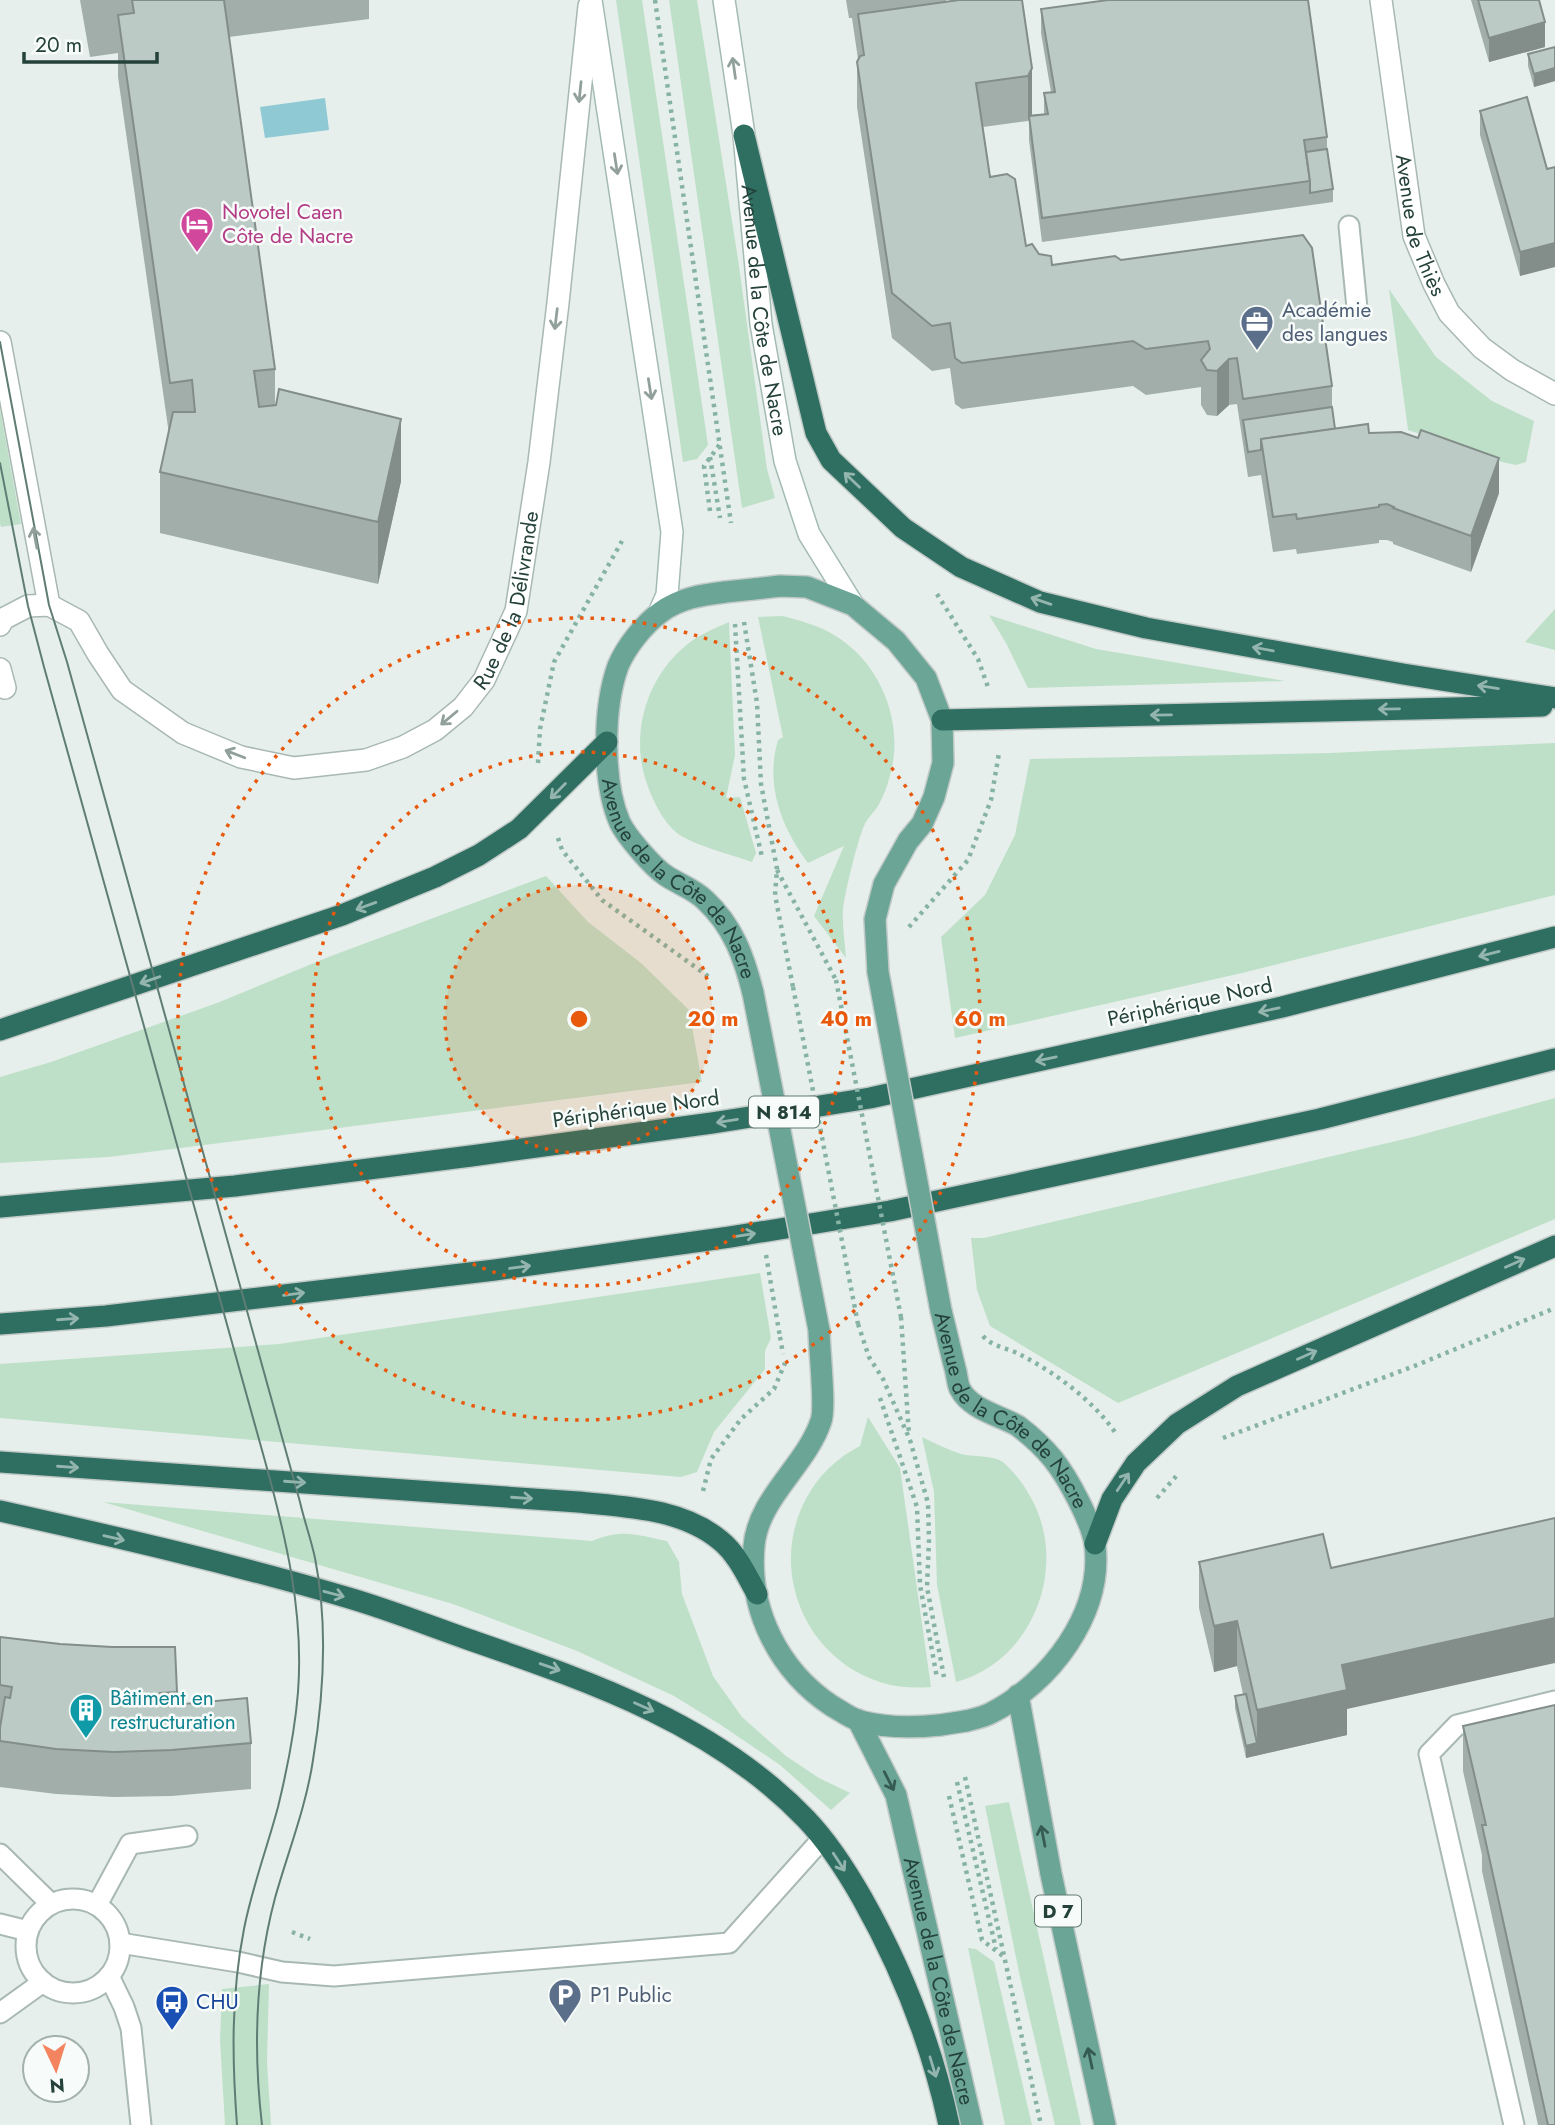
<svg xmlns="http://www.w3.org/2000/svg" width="1555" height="2125" viewBox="0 0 1555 2125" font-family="Jost,sans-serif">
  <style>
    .green { fill: #bfe0c8 }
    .water { fill: #8ec9d4 }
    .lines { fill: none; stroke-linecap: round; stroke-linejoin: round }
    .lane-casing { stroke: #a8b8b2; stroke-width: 23 }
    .street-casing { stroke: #a8b8b2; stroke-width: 24 }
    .secondary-casing { stroke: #a4bbb3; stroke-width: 24 }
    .primary-casing { stroke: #c2cac8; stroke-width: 24 }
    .highway-casing { stroke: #c2cac8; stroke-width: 24 }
    .path { stroke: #86b3a5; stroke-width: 4.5; stroke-dasharray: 3.5 5; stroke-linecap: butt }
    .lane { stroke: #fff; stroke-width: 19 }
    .street { stroke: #fff; stroke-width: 21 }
    .secondary { stroke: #fff; stroke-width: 21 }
    .primary { stroke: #6aa596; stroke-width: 21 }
    .highway { stroke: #2f6f62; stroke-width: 21 }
    .tram { stroke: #5f7d75; stroke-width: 2 }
    .primary-bridge-casing { stroke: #c2cac8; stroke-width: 24; stroke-linecap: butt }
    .path-bridge { stroke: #86b3a5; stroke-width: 4.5; stroke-dasharray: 3.5 5; stroke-linecap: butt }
    .primary-bridge { stroke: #6aa596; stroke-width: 21 }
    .wall { fill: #a1aea9 }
    .shaded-wall { fill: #838d89 }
    .building { fill: #bbcac4; stroke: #838d89; stroke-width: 2 }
    .oneway { stroke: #92a09c }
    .oneway2 { stroke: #93b5ae }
    .oneway3 { stroke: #365b51 }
    .ring { fill: none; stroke: #e8590c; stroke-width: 3.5; stroke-dasharray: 3.5 7 }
    .labels { text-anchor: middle; stroke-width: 5; stroke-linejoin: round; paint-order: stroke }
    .shield { fill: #f7fbf9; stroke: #637a73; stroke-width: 2 }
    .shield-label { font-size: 19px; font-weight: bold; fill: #24423a }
    .hotel-label { font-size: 21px; fill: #b23c85; stroke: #f7fbf9; text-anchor: start }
    .street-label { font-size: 21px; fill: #24423a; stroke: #f7fbf9 }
    .service-label { font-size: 21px; fill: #4e5e75; stroke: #f7fbf9; text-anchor: start }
    .culture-label { font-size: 21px; fill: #0d838f; stroke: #f7fbf9; text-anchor: start }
    .transit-label { font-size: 21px; fill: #164399; stroke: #f7fbf9; text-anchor: start }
    .centre { fill: #e8590c; stroke: #f7fbf9; stroke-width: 3.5 }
    .ring-label { font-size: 21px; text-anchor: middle; font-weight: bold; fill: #e8590c; stroke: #f7fbf9; stroke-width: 5; stroke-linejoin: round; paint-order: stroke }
  </style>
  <rect width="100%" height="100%" fill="#e6efeb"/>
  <g class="green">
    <path d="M616,0H642L708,445L697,459L683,462Z"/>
    <path d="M669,0H697L738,259L767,469L775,498L742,508Z"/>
    <path d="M1389,289L1436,357L1492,401L1534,421L1526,462L1516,465L1502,462L1408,430Z"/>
    <path d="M0,409L21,524L1,527L0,523Z"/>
    <path d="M1555,609V650L1525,642Z"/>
    <path d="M989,615L1096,649L1285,681L1028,688L1006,643Z"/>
    <path d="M783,616C801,621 818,625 834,635C882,663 906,726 889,779C887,787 883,797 879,804C875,812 867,818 864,826C858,839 844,895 843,910C842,925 845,942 846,958L814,916L844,846L808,863C781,827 765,784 778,740L783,737L758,617Z"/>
    <path d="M729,622L735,755L726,798L740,797L756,853L752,862C733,855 692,845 677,833C663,822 653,801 647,784C630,737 645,681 683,648C696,636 713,629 729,622Z"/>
    <path d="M1555,743V895L1242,973L955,1038L941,937L985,895L1015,835L1030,759L1329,753Z"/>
    <path d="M546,876L588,922L641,963L689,1010L702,1082L109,1157L0,1163V1077L51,1062L217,1003L331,956Z"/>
    <path d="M1555,1098V1219L1118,1403L990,1326L977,1290L971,1238H984L1413,1137Z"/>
    <path d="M760,1273L771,1338L765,1351V1369L714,1432L697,1472L681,1477L0,1418V1364L279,1344Z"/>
    <path d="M868,1417L900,1468L931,1687C916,1688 899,1688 883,1683C805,1660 767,1569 807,1497C819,1475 838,1457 860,1446Z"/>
    <path d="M922,1437C935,1443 948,1450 961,1454C973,1457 993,1455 1003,1462C1012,1470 1021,1481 1027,1491C1071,1559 1037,1660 956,1682L937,1585L934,1492Z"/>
    <path d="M103,1502L592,1541C621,1528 638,1535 667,1541L679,1562L682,1594L713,1676L742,1717L786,1756L819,1778L850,1793L831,1810L780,1765L721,1725L674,1696L577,1651L453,1604Z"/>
    <path d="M1009,1802L1081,2125H1055L1020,1977L985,1806Z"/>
    <path d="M968,1948L976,1949L994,1962L1032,2125H1005Z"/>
    <path d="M269,1984L267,2062L271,2125H225L220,2040L222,1989Z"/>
  </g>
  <path class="water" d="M325,98L329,130L265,138L260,107Z"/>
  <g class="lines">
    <defs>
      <g id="lane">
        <path d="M1349,226L1357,308"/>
        <path d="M0,1854L51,1904"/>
        <circle cx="73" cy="1946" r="47"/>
        <path d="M97,1905L130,1844L187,1836"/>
        <path d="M0,1924L28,1931"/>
        <path d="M120,1943L238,1962L282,1972L334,1976L729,1943L822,1839"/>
        <path d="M109,1976L124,2007L131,2028L141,2125"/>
        <path d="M0,2013L43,1982"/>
        <path d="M1514,2125L1429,1754L1457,1725L1555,1701"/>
      </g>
      <g id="street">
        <path id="s1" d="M1381,0L1414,236L1434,284L1449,313L1482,348L1512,370L1555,394"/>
        <path d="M0,342L49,605"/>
        <path id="s2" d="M0,625L3,619L28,606L49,605L79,621L98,654L122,690L183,733L241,757L294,768L366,760L403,747L435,730L463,707L484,680L516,611L539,462L558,303L589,6"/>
        <path d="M0,669L5,688"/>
      </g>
      <g id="secondary">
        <path d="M591,0L672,532L667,595L659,613"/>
        <path id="s3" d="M724,0L744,135L761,324L785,461L809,534L853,605"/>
      </g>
      <g id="primary">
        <path d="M754,589L780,586L807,587L853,605L896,641L926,678L942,720L943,763L934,797L922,824L908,841L884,884L875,919L878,972"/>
        <path id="s4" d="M725,592C702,595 680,598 661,612C644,624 626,647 618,666C603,708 602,782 620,823C627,837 652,866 665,875C678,884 694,889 705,900C733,926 744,957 753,993"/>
        <path id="s5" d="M941,1311C946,1330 950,1349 955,1368C957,1374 957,1383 960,1389C971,1410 999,1415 1018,1426C1030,1435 1043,1447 1053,1459C1068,1478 1092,1522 1095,1545C1103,1614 1050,1683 991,1713C984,1717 974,1719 966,1721"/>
        <path d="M819,1330C819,1348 826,1408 821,1421C806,1466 758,1498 754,1546C748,1610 779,1671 832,1706C841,1711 850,1718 860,1721C886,1728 913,1728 940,1725"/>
        <path d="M1018,1695L1051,1874L1105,2125"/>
        <path id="s6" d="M858,1720L896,1795L972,2125"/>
      </g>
      <g id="highway">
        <path d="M744,135L816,433L831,460L903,528L961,567L1040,602L1146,628L1403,674L1555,698"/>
        <path d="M942,720L1542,706"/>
        <path d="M0,1030L342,915L435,877L479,855L519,829L607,742"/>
        <path d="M0,1207L235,1186L471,1156L712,1123L870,1098L1282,1007L1555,937"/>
        <path d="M0,1324L106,1316L495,1270L730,1237L890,1211L1320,1119L1555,1059"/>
        <path d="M0,1462L578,1502C626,1507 682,1508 721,1541C737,1554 747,1576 757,1594"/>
        <path d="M0,1511C117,1537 234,1564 349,1598C390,1610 430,1626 470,1640C591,1682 715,1724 806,1819C828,1842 846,1870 862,1898C902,1969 932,2045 949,2125"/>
        <path d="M1095,1544L1112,1499L1136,1463L1177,1424L1237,1386L1555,1246"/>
      </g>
    </defs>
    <use href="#lane" class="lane-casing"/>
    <use href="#street" class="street-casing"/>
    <use href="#secondary" class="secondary-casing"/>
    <use href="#primary" class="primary-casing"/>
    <use href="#highway" class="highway-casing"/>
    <g class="path">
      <path d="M655,0L731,523"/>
      <path d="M710,457L720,518"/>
      <path d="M710,511L704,466L720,444"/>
      <path d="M937,594L978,659L988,687"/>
      <path d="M744,622L757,703L761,784L777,869L775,895L793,987"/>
      <path d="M735,624L744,779L762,857"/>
      <path d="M538,763L540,729L554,662L622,541"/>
      <path d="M558,838L562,850L602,900L712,979"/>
      <path d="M777,870L836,980"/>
      <path d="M909,927L968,860L991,800L999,753"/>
      <path d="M901,1317L909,1435"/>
      <path d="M858,1324L869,1357L883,1379L910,1440L928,1503L929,1540L927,1587L944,1677"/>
      <path d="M983,1336C992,1347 1009,1348 1021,1355C1057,1374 1094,1401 1117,1435"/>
      <path d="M780,1337L783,1354"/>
      <path d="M880,1398L917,1507L920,1585L937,1678"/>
      <path d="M1223,1438L1417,1365L1555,1308"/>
      <path d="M703,1491L711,1459L741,1419L774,1389L785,1363"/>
      <path d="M1157,1498L1179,1473"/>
      <path d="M965,1777L1041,2125"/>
      <path d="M957,1782L996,1949"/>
      <path d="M949,1796L982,1940L1003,1956"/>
      <path d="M292,1932L310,1939"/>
    </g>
    <use href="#lane" class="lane"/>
    <use href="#street" class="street"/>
    <use href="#secondary" class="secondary"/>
    <use href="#primary" class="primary"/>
    <use href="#highway" class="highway"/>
    <g class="tram">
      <path d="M0,342L49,605L67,662L300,1502C304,1520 311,1539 315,1558C328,1624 324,1694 313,1760C306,1807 288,1852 275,1898C255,1973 253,2048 262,2125"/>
      <path d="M0,463L28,606L44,667L265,1461C286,1537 304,1613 298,1692C295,1730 287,1770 278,1807C267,1848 252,1888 244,1929C231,1995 232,2059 237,2125"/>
    </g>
    <defs>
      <g id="primary-bridge">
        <path d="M725,592L754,589"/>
        <path d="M878,972L941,1311"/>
        <path d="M753,993L819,1330"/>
        <path d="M940,1725L966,1721"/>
      </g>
    </defs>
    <use href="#primary-bridge" class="primary-bridge-casing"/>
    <g class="path-bridge">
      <path d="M836,980L901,1317"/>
      <path d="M793,987L858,1324"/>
      <path d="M766,1255L780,1337"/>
    </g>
    <use href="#primary-bridge" class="primary-bridge"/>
  </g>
  <g class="wall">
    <path d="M80,0H369V19L229,37L275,369V405L401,481L378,584L160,533V472L169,434L118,77V53L90,57Z"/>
    <path d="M846,0H946V2L1022,0L1032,114L1031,115L1044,114V93L1051,92L1041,33V9L1327,137V149L1333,189V202L1042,242L1029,140V120L1028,121L983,127L990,177L1026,246L1039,254L1052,265L1121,260L1332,386V407L1335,429L1369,433L1499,493L1471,572L1393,544V542L1387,540H1379V543L1297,554L1296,549L1273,552L1261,475L1248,477L1237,404L1229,405L1217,416L1207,415L1201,405V387L1146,395L1133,386L962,409L955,404L950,368L932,371L892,338L857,107V62L858,59L852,18H849Z"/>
    <path d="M1471,0H1539L1545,47L1489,62Z"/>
    <path d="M1555,47V81L1534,87L1528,66V54Z"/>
    <path d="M1480,111L1547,169L1520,276L1480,135Z"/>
    <path d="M1199,1562L1347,1709V1735L1246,1758L1235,1708V1696L1243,1694L1237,1666L1214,1672L1199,1608Z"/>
    <path d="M0,1637L177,1692V1704L251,1743V1789L172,1796L114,1797L56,1794L0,1787Z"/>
    <path d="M1463,1726L1555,2125H1538L1482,1871V1855L1463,1771Z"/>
  </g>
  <g class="shaded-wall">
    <path d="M1545,22V47L1489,62V38Z"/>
    <path d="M1032,68V114L1029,119V116L1028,121V76Z"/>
    <path d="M1555,68V81L1534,87V74Z"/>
    <path d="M1555,243V267L1520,276V252Z"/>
    <path d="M1229,359V405L1217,416V371Z"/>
    <path d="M401,419V481L378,584V522Z"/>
    <path d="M1499,458V493L1471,572V536Z"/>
    <path d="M1555,1618V1663L1347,1709V1735L1246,1758V1746L1257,1743V1710L1342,1665Z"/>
    <path d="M1237,1621V1666L1214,1672V1626Z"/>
  </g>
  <g class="building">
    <path d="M132,0H224L275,369L254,371L259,407L276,405L279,389L401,419L378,522L160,472L173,412H195L192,380L170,383L118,15L134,13Z"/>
    <path d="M959,0H1022L1032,68L1028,76L976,83L990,177L1007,174L1015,179L1026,246L1032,244L1039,254L1051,256L1052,265L1115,256L1121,260L1303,235L1312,248L1332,386L1243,399L1237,358L1229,359L1217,371L1207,370L1201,360L1210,349L1208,341L1146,349L1133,341L962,363L955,358L950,323L932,326L892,293L857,62L860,56L864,55L858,14Z"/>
    <path d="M1108,0H1308L1327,137L1304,140L1310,181L1042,218L1029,116L1048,114L1044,93L1055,92L1041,9Z"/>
    <path d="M1478,0H1539L1545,22L1489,38Z"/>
    <path d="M1555,47V68L1534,74L1528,54Z"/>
    <path d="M1527,97L1547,169L1555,167V243L1520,252L1480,111Z"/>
    <path d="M1327,149L1333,189L1310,193V181L1306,152Z"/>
    <path d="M1332,407L1335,429L1261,439V450L1248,452L1243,420Z"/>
    <path d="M1368,424L1369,433L1401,432L1418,438L1421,430L1499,458L1471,536L1393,508L1394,507L1387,504L1379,505V507L1297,519L1296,514L1273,517L1261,439Z"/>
    <path d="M1555,1518V1618L1342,1665L1347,1690L1257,1710L1237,1621L1214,1626L1199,1562L1323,1534L1331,1568Z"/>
    <path d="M0,1637L60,1644L112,1647H175L177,1692L160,1693L163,1706L247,1698L251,1743L172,1750L114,1752L56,1749L0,1741V1728L5,1697L10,1698L12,1687L0,1685Z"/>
    <path d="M1246,1694L1257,1743L1246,1746L1235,1696Z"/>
    <path d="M1555,1705V2125H1548L1482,1825H1486L1463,1726Z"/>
  </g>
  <defs><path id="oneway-shaft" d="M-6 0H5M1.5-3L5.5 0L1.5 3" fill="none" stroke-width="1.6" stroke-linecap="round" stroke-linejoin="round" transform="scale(1.75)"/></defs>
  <g class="oneway">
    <use href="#oneway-shaft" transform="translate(734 68) rotate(-98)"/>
    <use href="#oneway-shaft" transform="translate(580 92) rotate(96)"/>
    <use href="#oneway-shaft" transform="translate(616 164) rotate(81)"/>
    <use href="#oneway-shaft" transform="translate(556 319) rotate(97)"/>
    <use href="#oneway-shaft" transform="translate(650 389) rotate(81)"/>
    <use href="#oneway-shaft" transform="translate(35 538) rotate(-101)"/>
    <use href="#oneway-shaft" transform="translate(449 718) rotate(140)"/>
    <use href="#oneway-shaft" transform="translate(235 754) rotate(-159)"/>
  </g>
  <g class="oneway2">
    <use href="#oneway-shaft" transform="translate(852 480) rotate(-136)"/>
    <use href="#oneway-shaft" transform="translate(1041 601) rotate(-161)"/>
    <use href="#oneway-shaft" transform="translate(1263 649) rotate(-170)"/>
    <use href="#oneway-shaft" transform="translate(1488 687) rotate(-171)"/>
    <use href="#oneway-shaft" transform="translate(1389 709) rotate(179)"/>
    <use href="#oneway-shaft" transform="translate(1161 715) rotate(179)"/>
    <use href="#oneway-shaft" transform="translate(558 791) rotate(135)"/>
    <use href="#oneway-shaft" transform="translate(366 906) rotate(160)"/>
    <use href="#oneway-shaft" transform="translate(1489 954) rotate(166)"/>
    <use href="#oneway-shaft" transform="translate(150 980) rotate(161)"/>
    <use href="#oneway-shaft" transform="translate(1269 1010) rotate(168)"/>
    <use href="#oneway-shaft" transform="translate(1046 1059) rotate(168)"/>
    <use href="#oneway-shaft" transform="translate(727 1121) rotate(171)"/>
    <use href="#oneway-shaft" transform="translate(745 1235) rotate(-9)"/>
    <use href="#oneway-shaft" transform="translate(1515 1263) rotate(-24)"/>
    <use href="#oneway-shaft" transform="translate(520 1267) rotate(-8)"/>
    <use href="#oneway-shaft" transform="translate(294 1294) rotate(-7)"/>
    <use href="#oneway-shaft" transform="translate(68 1319) rotate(-4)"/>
    <use href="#oneway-shaft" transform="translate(1307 1355) rotate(-24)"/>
    <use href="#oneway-shaft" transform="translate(68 1467) rotate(4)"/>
    <use href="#oneway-shaft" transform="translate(295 1482) rotate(4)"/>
    <use href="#oneway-shaft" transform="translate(1123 1482) rotate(-56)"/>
    <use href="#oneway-shaft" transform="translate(522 1498) rotate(4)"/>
    <use href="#oneway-shaft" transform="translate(114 1538) rotate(13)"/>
    <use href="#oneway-shaft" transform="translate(334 1594) rotate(15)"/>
    <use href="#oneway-shaft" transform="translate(550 1667) rotate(19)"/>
    <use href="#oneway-shaft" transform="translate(644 1707) rotate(24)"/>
    <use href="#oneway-shaft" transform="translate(839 1862) rotate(57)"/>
    <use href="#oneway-shaft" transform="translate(933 2067) rotate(73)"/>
  </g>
  <g class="oneway3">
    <use href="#oneway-shaft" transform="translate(889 1781) rotate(63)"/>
    <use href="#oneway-shaft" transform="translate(1043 1836) rotate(-101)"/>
    <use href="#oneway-shaft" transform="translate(1090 2058) rotate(-102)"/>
  </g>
  <circle cx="579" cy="1019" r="134" fill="#e8590c" fill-opacity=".12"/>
  <g class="ring">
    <circle cx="579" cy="1019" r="134"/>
    <circle cx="579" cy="1019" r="267"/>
    <circle cx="579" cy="1019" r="401"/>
  </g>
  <defs>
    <symbol id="hotel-pin" viewBox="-11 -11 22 30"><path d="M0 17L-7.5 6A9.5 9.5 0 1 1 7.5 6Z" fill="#d1479c" stroke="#f7fbf9"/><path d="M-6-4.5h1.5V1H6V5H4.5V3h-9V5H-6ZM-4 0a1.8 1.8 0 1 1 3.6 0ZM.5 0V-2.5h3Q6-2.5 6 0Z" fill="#fff"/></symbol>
    <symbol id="office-pin" viewBox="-11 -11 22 30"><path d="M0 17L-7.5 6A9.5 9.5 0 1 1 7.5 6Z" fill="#5c6f8a" stroke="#f7fbf9"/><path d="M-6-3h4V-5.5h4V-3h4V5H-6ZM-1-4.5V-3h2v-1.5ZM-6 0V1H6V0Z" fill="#fff"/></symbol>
    <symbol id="building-pin" viewBox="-11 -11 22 30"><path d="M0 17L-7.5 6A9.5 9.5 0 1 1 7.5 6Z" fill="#0f9aa8" stroke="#f7fbf9"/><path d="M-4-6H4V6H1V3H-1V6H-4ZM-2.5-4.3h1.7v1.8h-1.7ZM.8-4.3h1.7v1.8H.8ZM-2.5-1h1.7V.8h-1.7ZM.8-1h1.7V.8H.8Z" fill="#fff"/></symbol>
    <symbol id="parking-pin" viewBox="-11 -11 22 30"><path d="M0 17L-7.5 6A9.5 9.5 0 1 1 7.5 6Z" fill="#5c6f8a" stroke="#f7fbf9"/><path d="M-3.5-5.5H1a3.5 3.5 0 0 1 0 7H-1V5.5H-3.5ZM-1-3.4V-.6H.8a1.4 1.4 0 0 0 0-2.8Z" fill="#fff"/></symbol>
    <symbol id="bus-pin" viewBox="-11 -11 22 30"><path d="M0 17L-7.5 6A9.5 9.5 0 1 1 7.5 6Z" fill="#1a4fb4" stroke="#f7fbf9"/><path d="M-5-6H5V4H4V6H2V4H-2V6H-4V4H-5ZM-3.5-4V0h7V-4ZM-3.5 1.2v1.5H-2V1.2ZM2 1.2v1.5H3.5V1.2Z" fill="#fff"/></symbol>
  </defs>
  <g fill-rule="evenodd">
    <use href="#hotel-pin" x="178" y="205" width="38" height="52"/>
    <use href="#office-pin" x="1238" y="303" width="38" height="52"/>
    <use href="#building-pin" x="67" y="1691" width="38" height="52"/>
    <use href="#parking-pin" x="546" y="1976" width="38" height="52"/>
    <use href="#bus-pin" x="153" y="1983" width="38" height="52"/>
  </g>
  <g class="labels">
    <g class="shield">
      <rect x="749" y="1096.5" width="70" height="31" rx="5"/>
      <rect x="1035" y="1895.5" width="46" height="31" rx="5"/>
    </g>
    <g class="shield-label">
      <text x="784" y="1119">N 814</text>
      <text x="1058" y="1918">D 7</text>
    </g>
    <g class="hotel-label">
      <text x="222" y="219">Novotel Caen<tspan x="222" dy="24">Côte de Nacre</tspan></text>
    </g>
    <g class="street-label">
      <text dy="7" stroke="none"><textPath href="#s1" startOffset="229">Avenue de Thiès</textPath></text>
      <text dy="7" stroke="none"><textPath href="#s3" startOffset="313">Avenue de la Côte de Nacre</textPath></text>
      <text dy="7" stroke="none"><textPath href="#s2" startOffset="665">Rue de la Délivrande</textPath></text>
      <text dy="7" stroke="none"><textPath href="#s4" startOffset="378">Avenue de la Côte de Nacre</textPath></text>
      <text transform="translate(1190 1002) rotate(-12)" y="7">Périphérique Nord</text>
      <text transform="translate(636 1109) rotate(-8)" y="7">Périphérique Nord</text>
      <text dy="7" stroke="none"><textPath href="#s5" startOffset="128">Avenue de la Côte de Nacre</textPath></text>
      <text dy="7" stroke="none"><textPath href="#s6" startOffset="275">Avenue de la Côte de Nacre</textPath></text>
    </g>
    <g class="service-label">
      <text x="1282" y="317">Académie<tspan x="1282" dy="24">des langues</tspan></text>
      <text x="590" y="2002">P1 Public</text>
    </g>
    <g class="culture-label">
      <text x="110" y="1705">Bâtiment en<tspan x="110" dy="24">restructuration</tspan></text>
    </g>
    <g class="transit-label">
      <text x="196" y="2009">CHU</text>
    </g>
  </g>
  <circle cx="579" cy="1019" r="10" class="centre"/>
  <g class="ring-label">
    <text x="713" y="1026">20 m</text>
    <text x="846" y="1026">40 m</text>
    <text x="980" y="1026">60 m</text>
  </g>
  <g transform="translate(56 2069) rotate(176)"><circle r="33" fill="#f7fbf9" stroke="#a3b1ad" stroke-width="2"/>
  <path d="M0-5L12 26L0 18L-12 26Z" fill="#f4845f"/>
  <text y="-10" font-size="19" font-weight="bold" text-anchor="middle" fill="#24423a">N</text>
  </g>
  <path d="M24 52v10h133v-10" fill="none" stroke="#24423a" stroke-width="3.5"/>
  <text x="35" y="52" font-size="21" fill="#24423a" stroke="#f7fbf9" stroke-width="5" paint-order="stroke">20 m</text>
</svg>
